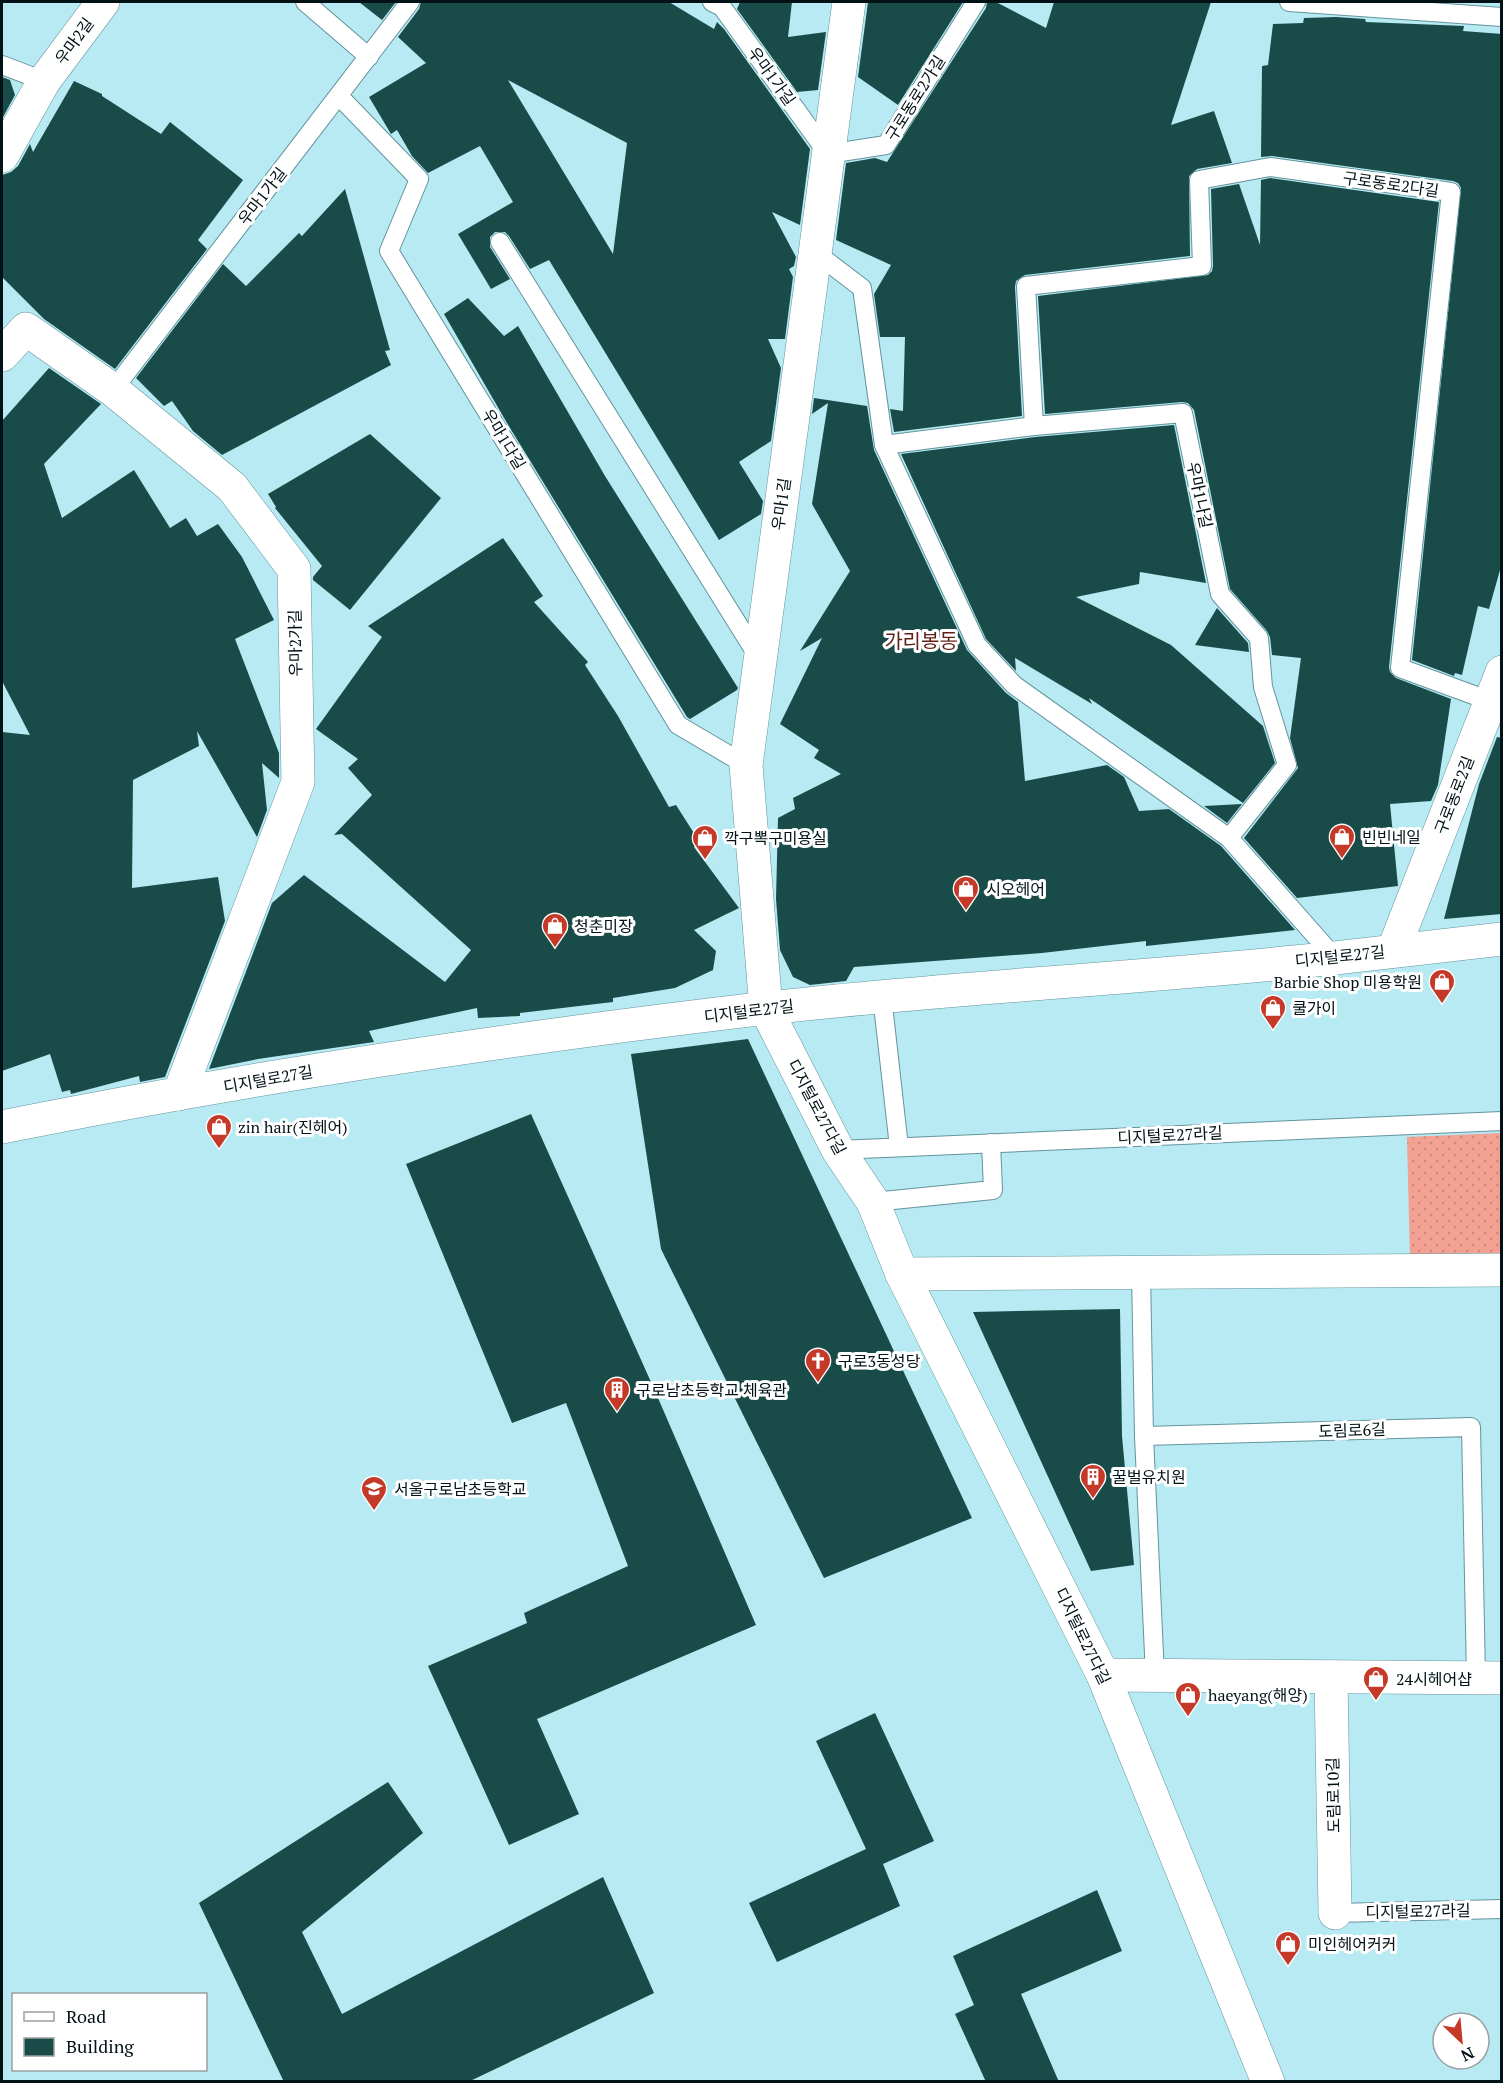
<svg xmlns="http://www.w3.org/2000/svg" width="1503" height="2083" viewBox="0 0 1503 2083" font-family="'PT Serif','Noto Sans KR',serif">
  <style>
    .grass { fill: url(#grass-dots) }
    .building { fill: #194c49; fill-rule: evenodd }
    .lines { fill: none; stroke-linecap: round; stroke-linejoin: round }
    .lane-casing { stroke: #64949d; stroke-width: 20 }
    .street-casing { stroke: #64949d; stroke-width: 34 }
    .lane { stroke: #fff; stroke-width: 18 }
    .street { stroke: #fff; stroke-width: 33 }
    .labels { text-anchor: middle; stroke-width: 6; stroke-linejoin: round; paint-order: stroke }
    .street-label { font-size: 16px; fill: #011115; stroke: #fff }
    .poi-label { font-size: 16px; fill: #011115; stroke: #fff; text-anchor: start }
    .quarter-label { font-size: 20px; fill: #611e15; stroke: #fff }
  </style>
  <defs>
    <pattern id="grass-dots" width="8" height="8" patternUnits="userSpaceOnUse" patternTransform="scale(1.5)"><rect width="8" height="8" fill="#f3a193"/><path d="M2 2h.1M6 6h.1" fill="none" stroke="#cf8a7e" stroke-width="1.8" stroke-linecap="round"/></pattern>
  </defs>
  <rect width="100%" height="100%" fill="#b7eaf3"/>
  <path class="grass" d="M1501,1133V1257L1410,1260L1407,1137Z"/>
  <g class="building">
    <path d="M359,2H396L382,20Z"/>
    <path d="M421,2H669L714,29L717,22L724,29L810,149L800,225L772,212L796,257L794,266L789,269L793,277L785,339H768L781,368L771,441L739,462L763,501L761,514L719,540L549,260L530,269L509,236L505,232H495L490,237V247L510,279L491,289L458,234L513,202L480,146L428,173L412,156L397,130L391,134L369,97L426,63L398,37L419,9ZM508,80L627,143L613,254Z"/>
    <path d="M740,2H792L788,37L826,32L818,90L797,92L737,9Z"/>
    <path d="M868,2H963L898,105L858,77Z"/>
    <path d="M987,2H996L1046,28L1054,2H1211L1171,125L1214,111L1232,163L1197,169L1189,176L1190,256L1025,275L1016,281L1015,287L1022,416L894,432L890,409L903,411L905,337H880L874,294L891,265L836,240L846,163L875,158L887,162L986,8Z"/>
    <path d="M1336,17L1365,19L1366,22L1464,26L1463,31L1502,34V563L1489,609L1478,606L1462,675L1455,673L1454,676L1412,660L1461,188L1458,183L1453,181L1272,156L1261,157L1262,66L1268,65L1273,24L1303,23L1304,18Z"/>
    <path d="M2,77L10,80L15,95L2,119Z"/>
    <path d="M74,81L102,94V96L161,134L170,122L243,180L198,240L207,249L115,369L44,319L2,277V175L11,172L18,166L30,144L33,152Z"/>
    <path d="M1270,178L1439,202L1389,667L1390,672L1396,678L1451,699L1438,785L1431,801L1390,804L1398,886L1297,898L1244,838L1298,768L1290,738L1301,658L1272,655L1270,637L1267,631L1230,589L1194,410L1188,403L1182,402L1045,414L1038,296L1208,275L1212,271L1213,266L1211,189L1239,184L1260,245L1261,180Z"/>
    <path d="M345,189L390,350L385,351L391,365L222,455L193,431L172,401L164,406L136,378L223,264L246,286L299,233L302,236Z"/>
    <path d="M468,298L504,336L518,326L605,476L738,688L737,690L690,719L687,717L507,423L444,314Z"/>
    <path d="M49,368L101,404L44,464L62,518L134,470L170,528L186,518L197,536L218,524L242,557L274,620L235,639L279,753V778L262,763L267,810L257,837L197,731L199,746L133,780L132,888L218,877L225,921L165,1077L140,1082L139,1076L71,1094L70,1090L62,1092L50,1054L2,1071V732L30,735L2,681V421Z"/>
    <path d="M814,398L867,406L874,450L967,650L1006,693L1018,702L1025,781L1107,765L1124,777L1139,811L1169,809L1221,846L1295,930L1146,946V941L1042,953L854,967L846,981L810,985L793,977L780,950L776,899L778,818L795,809L793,798L841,774L814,758L819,750L780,724L822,638L800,651L850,571L812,504L828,403L812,414Z"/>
    <path d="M1174,425L1206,583L1140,572L1139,584L1076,597L1171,645L1263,726L1275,763L1243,803L1089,698L1092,704L1015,658L1016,671L986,639L901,454L1035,437Z"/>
    <path d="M370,434L441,498L350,610L313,580V577L322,566L275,508L276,507L268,494Z"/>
    <path d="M503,538L543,596L534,602L588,662L585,665L618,716L669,807L676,805L699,841L694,847L739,908L694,930L716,951L713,970L675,988L613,998V1002L520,1013V1016L478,1018L477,1008L369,1031L374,1042L258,1059L209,1069L272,903L304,875L445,982L471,950L342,834L334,835L372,795L348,768L358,759L316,729L382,637L368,626Z"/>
    <path d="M1217,608L1248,643L1249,652L1195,645Z"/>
    <path d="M1497,737L1502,738V914L1444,919L1479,784Z"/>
    <path d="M1242,804L1227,823L1204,806Z"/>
    <path d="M748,1039L972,1518L824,1578L661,1249L631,1054Z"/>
    <path d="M531,1114L655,1391L756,1625L537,1719L579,1814L509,1845L428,1666L527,1623L524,1613L628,1566L566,1403L512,1423L406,1164Z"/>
    <path d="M1120,1309L1122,1436L1134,1565L1091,1571L973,1312Z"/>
    <path d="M875,1713L934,1841L883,1864L900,1906L777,1962L749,1903L866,1849L816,1741Z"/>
    <path d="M388,1782L423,1833L302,1932L342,2014L603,1877L654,1993L468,2082H284L199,1903Z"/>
    <path d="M1097,1890L1122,1951L1021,1994L1059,2082H986L955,2014L974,2005L953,1956Z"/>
  </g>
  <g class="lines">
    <defs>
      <g id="lane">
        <path d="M305,2L369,57"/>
        <path d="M712,2L722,7L828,154L886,145L976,2"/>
        <path d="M1289,2L1502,17"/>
        <path d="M2,65L44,81"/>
        <path d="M339,96L419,179L389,251L678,725L746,765"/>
        <path d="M500,242L759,658"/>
        <path d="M816,253L862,288L884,445L977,645L1014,685L1229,838L1335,958"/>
        <path d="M113,390L410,2"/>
        <path d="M1034,426L1026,286L1202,266L1199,180L1270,167L1451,192L1400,668L1490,701"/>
        <path d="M884,445L1034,426L1183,413L1220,594L1259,638L1263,687L1287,765L1229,838"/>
        <path d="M882,996L899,1147"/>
        <path d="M838,1150L1502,1121"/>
        <path d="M873,1202L993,1190L991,1143"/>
        <path d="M1141,1272L1144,1436L1471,1427L1476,1678"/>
        <path d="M1144,1436L1155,1676"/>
        <path d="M1335,1913L1502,1909"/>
      </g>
      <g id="street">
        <path d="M849,2L746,765L766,1009L838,1150L873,1202L902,1274L1103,1675L1268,2082"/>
        <path d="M2,156L44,81L103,2"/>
        <path d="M2,355L26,329L113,390L232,487L294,569L298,782L179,1094"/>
        <path d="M1393,951L1502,672"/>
        <path d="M2,1127C255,1076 511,1038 768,1008C956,987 1146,978 1335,958C1391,952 1446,945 1502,939"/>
        <path d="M902,1274L1502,1270"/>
        <path d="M1103,1675L1502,1678"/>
        <path d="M1331,1677L1335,1913"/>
      </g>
    </defs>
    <use href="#lane" class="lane-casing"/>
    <use href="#street" class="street-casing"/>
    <use href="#lane" class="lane"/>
    <use href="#street" class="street"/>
  </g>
  <defs>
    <symbol id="shop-pin" viewBox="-11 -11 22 30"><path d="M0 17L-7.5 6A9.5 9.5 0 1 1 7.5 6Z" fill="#c53928" stroke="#fff"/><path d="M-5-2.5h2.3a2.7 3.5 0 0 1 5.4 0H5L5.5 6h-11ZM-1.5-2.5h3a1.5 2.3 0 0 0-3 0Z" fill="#fff"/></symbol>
    <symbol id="church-pin" viewBox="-11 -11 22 30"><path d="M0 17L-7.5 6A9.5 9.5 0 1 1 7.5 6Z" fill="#c53928" stroke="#fff"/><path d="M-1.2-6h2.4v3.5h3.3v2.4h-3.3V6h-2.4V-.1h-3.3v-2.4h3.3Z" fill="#fff"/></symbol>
    <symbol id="building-pin" viewBox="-11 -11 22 30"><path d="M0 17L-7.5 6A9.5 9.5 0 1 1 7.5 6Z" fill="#c53928" stroke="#fff"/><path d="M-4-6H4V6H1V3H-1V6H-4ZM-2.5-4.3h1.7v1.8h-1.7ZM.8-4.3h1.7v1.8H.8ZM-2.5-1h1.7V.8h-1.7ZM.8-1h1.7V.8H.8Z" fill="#fff"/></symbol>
    <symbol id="school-pin" viewBox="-11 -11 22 30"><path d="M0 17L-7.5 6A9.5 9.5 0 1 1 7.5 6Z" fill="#c53928" stroke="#fff"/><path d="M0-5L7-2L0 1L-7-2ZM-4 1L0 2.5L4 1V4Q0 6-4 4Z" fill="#fff"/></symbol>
  </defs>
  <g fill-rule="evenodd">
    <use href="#shop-pin" x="1327" y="822" width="30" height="40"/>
    <use href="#shop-pin" x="690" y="823" width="30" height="40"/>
    <use href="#shop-pin" x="951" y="874" width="30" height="40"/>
    <use href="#shop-pin" x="540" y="911" width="30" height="40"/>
    <use href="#shop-pin" x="1427" y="967" width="30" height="40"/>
    <use href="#shop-pin" x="1258" y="993" width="30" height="40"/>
    <use href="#shop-pin" x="204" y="1112" width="30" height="40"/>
    <use href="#church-pin" x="803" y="1346" width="30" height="40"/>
    <use href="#building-pin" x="602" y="1375" width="30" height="40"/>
    <use href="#building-pin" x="1078" y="1462" width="30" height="40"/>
    <use href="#school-pin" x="359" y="1474" width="30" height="40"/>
    <use href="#shop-pin" x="1361" y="1664" width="30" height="40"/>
    <use href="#shop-pin" x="1173" y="1680" width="30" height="40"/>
    <use href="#shop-pin" x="1273" y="1929" width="30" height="40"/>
  </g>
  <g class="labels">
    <g class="street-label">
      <text transform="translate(74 41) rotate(-54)" y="6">우마2길</text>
      <text transform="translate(772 76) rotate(54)" y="6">우마1가길</text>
      <text transform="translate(915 98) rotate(-58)" y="6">구로동로2가길</text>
      <text transform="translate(1391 184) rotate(8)" y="6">구로동로2다길</text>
      <text transform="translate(262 196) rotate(-52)" y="6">우마1가길</text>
      <text transform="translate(504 439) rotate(59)" y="6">우마1다길</text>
      <text transform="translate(1200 495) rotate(78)" y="6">우마1나길</text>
      <text transform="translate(781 504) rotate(-82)" y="6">우마1길</text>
      <text transform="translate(295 643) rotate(-91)" y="6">우마2가길</text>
      <text transform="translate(1454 795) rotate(-69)" y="6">구로동로2길</text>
      <text transform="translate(1340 956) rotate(-6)" y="6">디지털로27길</text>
      <text transform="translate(749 1011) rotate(-7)" y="6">디지털로27길</text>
      <text transform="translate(268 1079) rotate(-10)" y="6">디지털로27길</text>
      <text transform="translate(817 1107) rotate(62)" y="6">디지털로27다길</text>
      <text transform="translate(1170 1135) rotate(-3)" y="6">디지털로27라길</text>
      <text transform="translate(1352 1430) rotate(-2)" y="6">도림로6길</text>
      <text transform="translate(1083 1636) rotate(64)" y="6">디지털로27다길</text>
      <text transform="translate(1333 1795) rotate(-91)" y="6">도림로10길</text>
      <text transform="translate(1418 1911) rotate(-1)" y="6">디지털로27라길</text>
    </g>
    <g class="poi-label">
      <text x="1362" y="843">빈빈네일</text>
      <text x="724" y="844">깍구뽁구미용실</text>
      <text x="986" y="895">시오헤어</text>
      <text x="574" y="932">청춘미장</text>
      <text x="1422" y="988" text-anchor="end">Barbie Shop 미용학원</text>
      <text x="1292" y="1014">쿨가이</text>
      <text x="238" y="1133">zin hair(진헤어)</text>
      <text x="838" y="1367">구로3동성당</text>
      <text x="636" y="1396">구로남초등학교 체육관</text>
      <text x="1112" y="1483">꿀벌유치원</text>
      <text x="394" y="1495">서울구로남초등학교</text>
      <text x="1396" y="1685">24시헤어샵</text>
      <text x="1208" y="1701">haeyang(해양)</text>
      <text x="1308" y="1950">미인헤어커커</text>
    </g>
    <g class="quarter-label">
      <text x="921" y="648">가리봉동</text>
    </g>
  </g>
  <rect width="1503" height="2083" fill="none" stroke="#011115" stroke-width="6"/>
  <rect x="12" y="1993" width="195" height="78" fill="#ffffff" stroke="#99a0a1" stroke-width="1.5"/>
  <rect x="24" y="2012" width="30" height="9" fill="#ffffff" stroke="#99a0a1" stroke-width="1.5"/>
  <text x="66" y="2023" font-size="18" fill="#011115">Road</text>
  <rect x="24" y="2038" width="30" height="18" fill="#194c49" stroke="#99a0a1" stroke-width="1.5"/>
  <text x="66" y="2053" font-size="18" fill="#011115">Building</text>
  <g transform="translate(1461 2041) rotate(154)"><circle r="28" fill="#ffffff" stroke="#99a0a1" stroke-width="1.5"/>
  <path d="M0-4.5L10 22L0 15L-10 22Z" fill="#c53928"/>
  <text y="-9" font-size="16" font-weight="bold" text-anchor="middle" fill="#011115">N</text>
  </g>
</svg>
